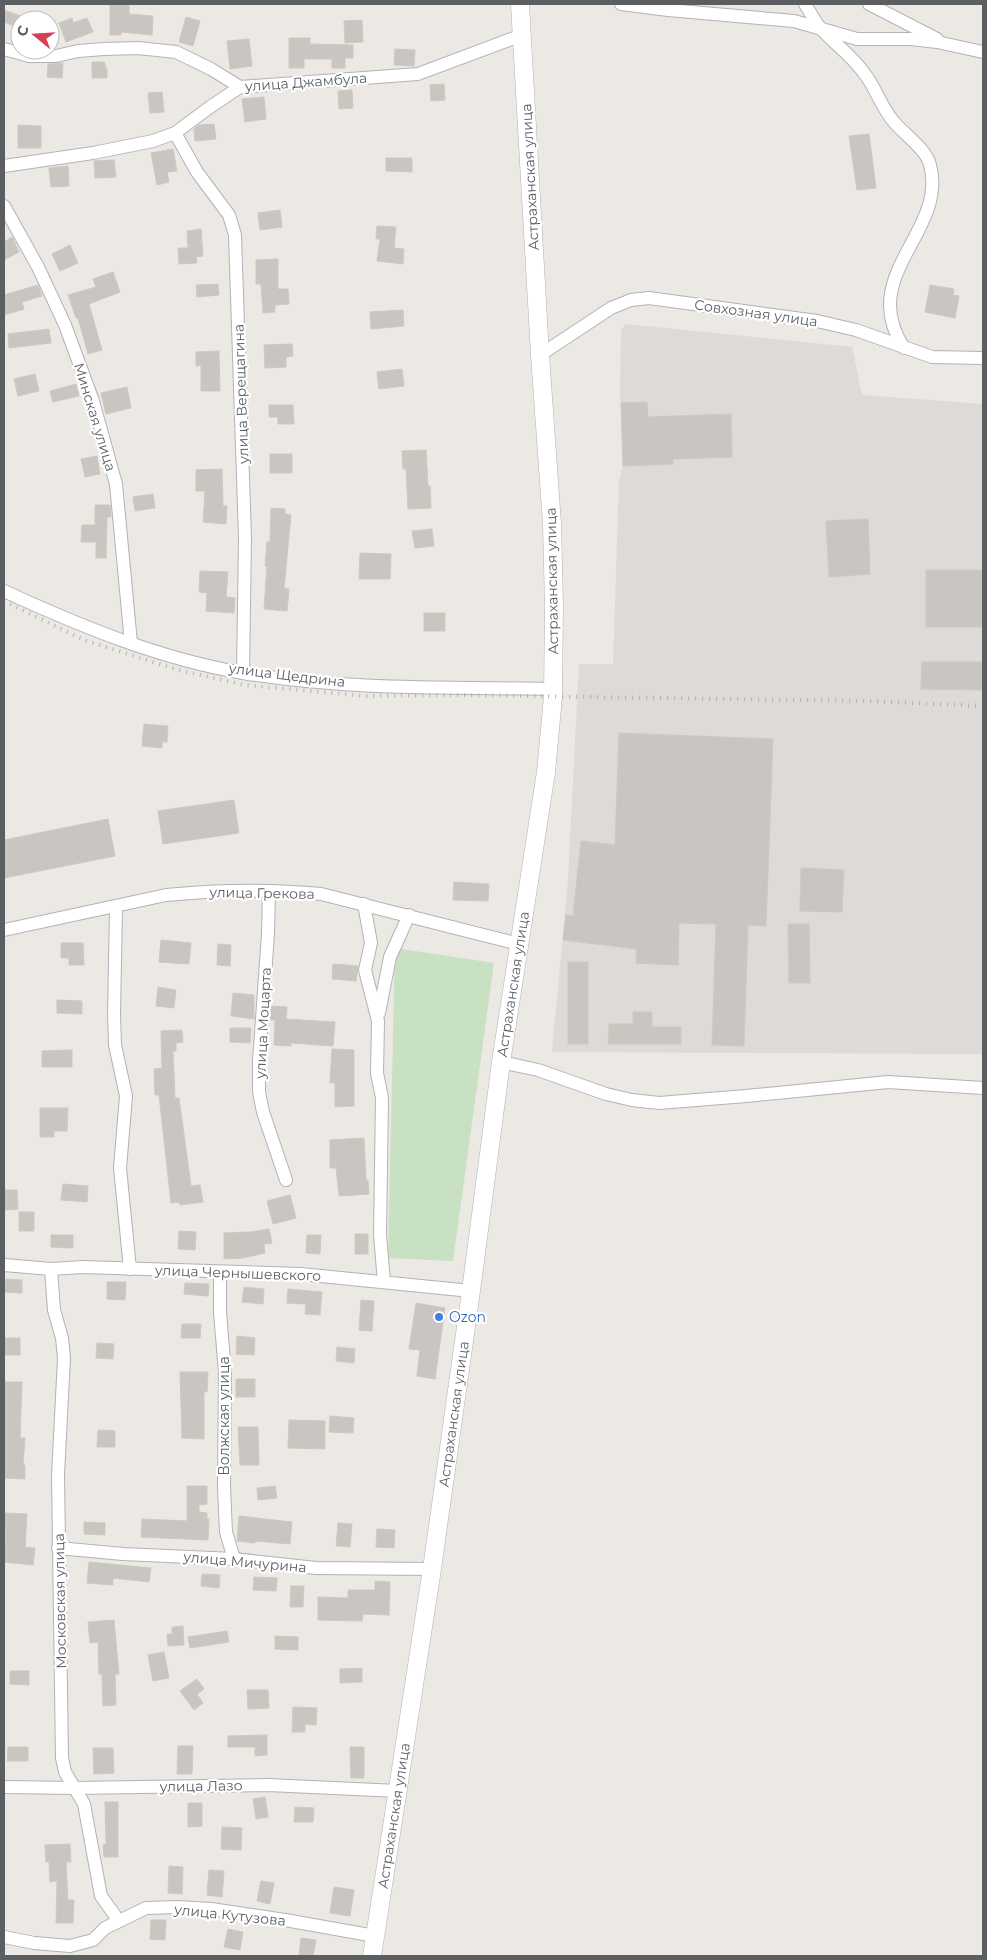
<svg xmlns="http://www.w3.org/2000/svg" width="987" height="1960" viewBox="0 0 987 1960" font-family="Montserrat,sans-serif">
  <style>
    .industrial { fill: #dddad7 }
    .green { fill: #c8e1c2 }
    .building { fill: #c9c5c1; stroke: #d0c8c2 }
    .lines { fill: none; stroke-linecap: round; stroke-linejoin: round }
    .minor-casing { stroke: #b0b4b6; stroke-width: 14 }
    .secondary-casing { stroke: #afb3b6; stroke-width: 19 }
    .minor { stroke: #fff; stroke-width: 12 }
    .secondary { stroke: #fff; stroke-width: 18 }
    .rail { stroke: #afb0b0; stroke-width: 4; stroke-dasharray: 1 6; stroke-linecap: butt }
    .shop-dot { fill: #3f7fe0; stroke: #fff; stroke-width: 2 }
    .labels { text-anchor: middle; stroke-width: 4.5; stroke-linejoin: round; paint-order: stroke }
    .street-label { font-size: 14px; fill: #5b5f61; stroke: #fff }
    .shop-label { font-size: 14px; fill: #366cbe; stroke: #fff; text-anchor: start }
  </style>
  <rect width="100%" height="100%" fill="#ece8e3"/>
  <path class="industrial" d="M626,324L852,347L862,395L983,404V1054L552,1052L568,880L579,664H613L619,482L623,466L620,391L621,330Z"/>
  <path class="green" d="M395,948L494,963L453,1261L388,1258Z"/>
  <g class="building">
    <path d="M110,4H129V14L153,16L152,35L121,32V35H110Z"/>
    <path d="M4,10L21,16L17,27L4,22Z"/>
    <path d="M186,17L200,21L193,46L179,42Z"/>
    <path d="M72,18L73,23L87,18L93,32L66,42L59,23Z"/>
    <path d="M362,20L363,42L345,43L344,21Z"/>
    <path d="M289,38H310V44L353,45V58H345V68H332V59H304V68H289Z"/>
    <path d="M249,39L252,66L230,69L227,41Z"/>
    <path d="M395,49L415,50L414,66L394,65Z"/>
    <path d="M92,62H104L107,70V78H92Z"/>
    <path d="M63,63L62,78L47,77L48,64Z"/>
    <path d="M444,84L445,100L431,101L430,85Z"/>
    <path d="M352,90L353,108L339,109L338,91Z"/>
    <path d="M162,92L164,112L150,113L148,93Z"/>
    <path d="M264,97L266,119L245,122L242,99Z"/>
    <path d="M214,124L216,139L195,141L194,129L199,125Z"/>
    <path d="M18,125L41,126V148H18Z"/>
    <path d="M869,134L876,188L857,190L849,136Z"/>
    <path d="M173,149L177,171L167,172L169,182L157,185L151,153Z"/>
    <path d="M386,158H412V172L386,171Z"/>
    <path d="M114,160L116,177L95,178L94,161Z"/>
    <path d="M68,166L69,186L51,187L49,168Z"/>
    <path d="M280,210L282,227L260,230L258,213Z"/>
    <path d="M377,226L396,227L394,248L404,249L403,264L377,261L380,239H376Z"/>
    <path d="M201,229L203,256L196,257L197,263L179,264L178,248H188L187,231Z"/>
    <path d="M12,237L19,252L4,260V242Z"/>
    <path d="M70,245L78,263L60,271L52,254Z"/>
    <path d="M278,259V289H288L289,304L275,305V312L263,313L261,284H256V260Z"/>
    <path d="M113,272L120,292L89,304L102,350L88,354L78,318H76L68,295L96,287L93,279Z"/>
    <path d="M218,284L219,295L197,297L196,285Z"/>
    <path d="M38,285L42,296L22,302L24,309L4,315V295Z"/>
    <path d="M930,285L954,289L953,295L959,296L955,318L925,312Z"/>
    <path d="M403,310L404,326L371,329L370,312Z"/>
    <path d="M49,329L51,343L9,348L8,334Z"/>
    <path d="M292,344L293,356L286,357V367L265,368L264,345Z"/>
    <path d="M219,351L220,391H201V365L196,366V352Z"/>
    <path d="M402,369L404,386L379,389L377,372Z"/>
    <path d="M35,374L39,391L18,396L14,379Z"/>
    <path d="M76,384L79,396L53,402L50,391Z"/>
    <path d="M127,387L131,408L106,414L101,393Z"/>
    <path d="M647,402L648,417L731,414L732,457L673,459V464L623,466L621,403Z"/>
    <path d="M269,405H293L294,424H278V417H269Z"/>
    <path d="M426,450L428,486H430L431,508L408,509L406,469H403L402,451Z"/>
    <rect x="270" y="454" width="22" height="19"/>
    <path d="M97,456L100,474L85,477L81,459Z"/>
    <path d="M222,469L223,506H227L226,524L203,522L205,491H196V470Z"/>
    <path d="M153,494L155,508L135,511L133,497Z"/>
    <path d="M95,505H110L111,517H107L106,558H96V542H81L82,525H95Z"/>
    <path d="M271,508L285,509V514L291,515L284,588L289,589L287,611L264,609L267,566H265L267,542H270Z"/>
    <path d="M868,519L870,574L829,577L826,521Z"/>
    <path d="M432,529L434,546L415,548L412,531Z"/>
    <path d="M360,553L391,554L390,579H359Z"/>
    <rect x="926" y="570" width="57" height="57"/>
    <path d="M200,571L228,572L226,597L235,598L234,613L206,611L207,593L199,592Z"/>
    <rect x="424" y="613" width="21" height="18"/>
    <path d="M922,662H983V690L921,689Z"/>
    <path d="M144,724L168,726L167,742H162V748L142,746Z"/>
    <path d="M619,733L773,739L766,926L748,925L744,1046L712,1045L716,924L679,923L678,965L636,963L637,949L563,940L566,915L573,916L581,841L615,845Z"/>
    <path d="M234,800L239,833L163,844L158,811Z"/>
    <path d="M108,819L115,856L4,878V840Z"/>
    <path d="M801,868L844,870L842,912L800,911Z"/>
    <path d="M454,882L489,884L488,901L453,900Z"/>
    <path d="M788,924H809L810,983H789Z"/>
    <path d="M161,940L191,943L189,964L159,962Z"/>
    <path d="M61,943H83L84,965H69V958H61Z"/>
    <path d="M218,944L231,945L230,966L217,965Z"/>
    <rect x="568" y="962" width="20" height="82"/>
    <path d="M333,964L358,966L356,981L332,979Z"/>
    <path d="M158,987L176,990L174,1008L156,1006Z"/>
    <path d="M233,993L254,995V1019L231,1016Z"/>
    <path d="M57,1000L82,1001V1014L57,1013Z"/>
    <path d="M271,1006L287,1007L286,1019L335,1022L333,1046L291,1043V1046L274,1045L275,1020H270Z"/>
    <path d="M633,1012H652V1027H681V1044H608L609,1024H633Z"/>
    <path d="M230,1028H251L250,1043L230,1042Z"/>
    <path d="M182,1030L183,1042L176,1043V1051H173L175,1098H179L191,1186L200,1185L203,1202L180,1205L179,1202L171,1203L159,1095H155L154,1069L162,1068L161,1031Z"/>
    <path d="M332,1049L354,1050V1106L335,1107V1083H330Z"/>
    <path d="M72,1050V1067H42V1051Z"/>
    <path d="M40,1108H68L67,1131H54V1137H40Z"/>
    <path d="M364,1138L366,1180H368L369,1194L339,1196L336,1168H330V1140Z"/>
    <path d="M63,1184L88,1186L87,1202L61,1200Z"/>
    <path d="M4,1190H17L18,1209L4,1210Z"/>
    <path d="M290,1195L296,1218L273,1224L267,1201Z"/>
    <rect x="19" y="1212" width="15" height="19"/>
    <path d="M269,1229L272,1243L264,1244L265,1253L243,1258L224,1259V1233L250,1232Z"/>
    <path d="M179,1231L196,1232L195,1250L178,1249Z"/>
    <rect x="355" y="1234" width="13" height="20"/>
    <path d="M51,1235H73V1248L51,1247Z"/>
    <path d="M307,1235H321L320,1254L306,1253Z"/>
    <path d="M6,1279L22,1280V1293L5,1292Z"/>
    <path d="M107,1282H126L125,1300L107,1299Z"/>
    <path d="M185,1283L209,1284L208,1296L184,1294Z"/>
    <path d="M244,1287L264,1289L263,1304L242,1302Z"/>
    <path d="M288,1289L322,1292L320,1315L305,1314L306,1304L287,1303Z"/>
    <path d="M361,1300L374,1301L372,1331L359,1330Z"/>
    <path d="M416,1303L445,1308L435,1379L417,1376L420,1350L409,1349Z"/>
    <path d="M182,1324H201L200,1338H181Z"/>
    <path d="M237,1336L255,1338L254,1355L236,1354Z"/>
    <rect x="4" y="1338" width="16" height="17"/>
    <path d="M97,1343L114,1344L113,1359L96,1358Z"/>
    <path d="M337,1347L355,1349L354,1363L336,1361Z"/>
    <path d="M180,1372H208L207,1392H204V1439L182,1438Z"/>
    <rect x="236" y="1379" width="19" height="18"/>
    <path d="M4,1382H22L20,1438H25L23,1465H25V1479L4,1478Z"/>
    <path d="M330,1416L354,1418L353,1433L329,1432Z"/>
    <path d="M289,1420L325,1421V1449L288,1448Z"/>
    <path d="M238,1427H258L259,1465H240Z"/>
    <path d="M98,1430L115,1431V1447H97Z"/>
    <path d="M187,1486H207V1504L199,1505V1512L207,1513V1519H209L208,1540L141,1537L142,1519L187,1521Z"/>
    <path d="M275,1486L277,1498L258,1500L257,1488Z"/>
    <path d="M4,1513L27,1514L25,1547L35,1548L33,1565L4,1562L6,1529H4Z"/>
    <path d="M239,1516L292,1522L290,1544L255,1541V1543L237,1541Z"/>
    <path d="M84,1522L105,1523V1535L84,1534Z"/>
    <path d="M338,1523L352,1524L350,1547L336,1546Z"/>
    <path d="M377,1529L395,1530L394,1548L376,1547Z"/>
    <path d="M89,1562L151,1568L149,1582L113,1578V1585L87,1583Z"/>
    <path d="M202,1574L220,1575L219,1588L201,1586Z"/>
    <path d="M254,1577L277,1578L276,1591L253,1590Z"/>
    <path d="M375,1581L390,1582L389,1615L363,1614L362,1621L318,1620V1597L348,1598V1590H375Z"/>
    <path d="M291,1586H304L303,1607H290Z"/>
    <path d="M114,1620L119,1674H115L116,1705L103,1706L102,1674H99L98,1642L90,1643L88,1622Z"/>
    <path d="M183,1626L184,1645L168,1646L167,1634H172V1627Z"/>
    <path d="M227,1631L229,1642L190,1648L188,1637Z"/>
    <path d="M275,1636L298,1637V1650L275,1649Z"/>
    <path d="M164,1652L169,1678L153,1681L148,1655Z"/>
    <path d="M362,1668V1682L340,1683V1669Z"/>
    <path d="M10,1671H29V1685L10,1684Z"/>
    <path d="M197,1679L204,1689L197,1694L203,1703L194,1710L180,1691Z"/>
    <path d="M247,1690H268L269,1708L248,1709Z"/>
    <path d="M293,1707L317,1708L316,1725L305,1724V1732H292Z"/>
    <path d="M267,1735V1755L255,1756V1747H228V1736Z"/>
    <path d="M178,1746H193L192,1774H177Z"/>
    <path d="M8,1747H28V1761H7Z"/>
    <path d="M350,1747H364V1778H351Z"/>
    <path d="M93,1748H113L114,1773L94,1774Z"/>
    <path d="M265,1797L268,1817L256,1819L253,1799Z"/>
    <path d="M105,1802H118V1857H104L103,1845L106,1844Z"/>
    <path d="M188,1803H202V1826L188,1827Z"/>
    <path d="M295,1807L314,1808L313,1822H294Z"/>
    <path d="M222,1827L242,1828L241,1850L221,1849Z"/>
    <path d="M70,1844L71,1862H66L68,1900H74L73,1923H56L57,1881L50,1882L49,1862H46L45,1845Z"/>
    <path d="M169,1866L183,1867L182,1894L168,1893Z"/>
    <path d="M209,1870L224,1871L222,1897L207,1895Z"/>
    <path d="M261,1881L274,1883L270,1904L257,1901Z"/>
    <path d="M334,1887L354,1890L350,1916L330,1913Z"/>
    <path d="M151,1920H166L165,1940L150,1939Z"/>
    <path d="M228,1929L243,1932L240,1950L224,1947Z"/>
    <path d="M301,1938L316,1940L313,1956H299Z"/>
  </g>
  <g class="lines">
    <defs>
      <g id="minor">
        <path d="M621,4L668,10L794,21L857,39H911L937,42L983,52"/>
        <path d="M805,4C810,12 815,22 821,29C835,44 852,56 864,73C876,88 881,107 894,122C904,134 927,150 930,165C948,232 856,275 904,348"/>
        <path d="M869,4L937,39"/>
        <path d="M4,49L29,56H56L78,51L104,49L138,48L176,52L211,69L240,87L418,74L522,35"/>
        <path d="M175,133L197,172L229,215L235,235L245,538L243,672"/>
        <path d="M4,166L93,153L153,141L175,133L210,107L240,87"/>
        <path d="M4,206L38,267L65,325L93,401L116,484L131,643"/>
        <path d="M540,355L611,308L631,300L649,298L817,321L856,330L932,357L983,358"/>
        <path d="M4,591C80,626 160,659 243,673C345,690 450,687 553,689"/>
        <path d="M269,891L268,934L259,1061V1092L263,1112L286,1180"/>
        <path d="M364,904L371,943L365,970L378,1021L377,1073L382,1098L380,1235L384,1282"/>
        <path d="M116,907L114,1015L115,1045L126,1096L120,1168L130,1269"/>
        <path d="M4,930L166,895C217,890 270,889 321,894L519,944"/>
        <path d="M379,1013L390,957L409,915"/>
        <path d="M501,1062L538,1070L606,1094L632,1100L659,1103L746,1096L888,1082L983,1088"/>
        <path d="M4,1265L51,1269L83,1267L301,1274L471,1291"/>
        <path d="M51,1269L54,1310L62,1338L64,1358L58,1475L62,1758L65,1772L84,1804L101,1896L119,1921"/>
        <path d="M220,1272V1312L225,1373L224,1487L226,1532L234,1559"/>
        <path d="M58,1548L123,1554L234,1559L316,1568L432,1569"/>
        <path d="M4,1787L75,1788L268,1785L398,1791"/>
        <path d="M4,1937L34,1943L70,1946L93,1940L105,1928L146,1908L177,1907L211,1909L285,1920L375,1936"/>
      </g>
      <g id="secondary">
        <path id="s1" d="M372,1956L432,1569L471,1291L501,1062L546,772L553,697L554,606L552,524L540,355L520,4"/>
      </g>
    </defs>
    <use href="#minor" class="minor-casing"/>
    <use href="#secondary" class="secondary-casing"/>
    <use href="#minor" class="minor"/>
    <use href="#secondary" class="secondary"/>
    <path class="rail" d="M4,601L84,640L178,670L245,685L366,696L458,695L866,701L983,706"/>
  </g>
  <circle class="shop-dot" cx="439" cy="1317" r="5"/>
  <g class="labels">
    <g class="street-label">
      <text transform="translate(306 82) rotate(-4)" y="5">улица Джамбула</text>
      <text transform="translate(530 177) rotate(-93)" y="5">Астраханская улица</text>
      <text transform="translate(756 313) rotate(8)" y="5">Совхозная улица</text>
      <text transform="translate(241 394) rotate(-92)" y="5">улица Верещагина</text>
      <text transform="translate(95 417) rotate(73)" y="5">Минская улица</text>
      <text transform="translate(552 581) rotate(-91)" y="5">Астраханская улица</text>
      <text transform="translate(287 675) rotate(7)" y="5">улица Щедрина</text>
      <text transform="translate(262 893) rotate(1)" y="5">улица Грекова</text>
      <text dy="5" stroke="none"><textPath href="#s1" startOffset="982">Астраханская улица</textPath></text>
      <text transform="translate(263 1023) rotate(-87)" y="5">улица Моцарта</text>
      <text transform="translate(238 1273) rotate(2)" y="5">улица Чернышевского</text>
      <text dy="5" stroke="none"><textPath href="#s1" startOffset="548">Астраханская улица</textPath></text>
      <text transform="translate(224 1416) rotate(-90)" y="5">Волжская улица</text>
      <text transform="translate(245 1562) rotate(5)" y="5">улица Мичурина</text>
      <text transform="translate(60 1601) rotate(-91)" y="5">Московская улица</text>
      <text transform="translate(201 1786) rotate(-1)" y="5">улица Лазо</text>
      <text dy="5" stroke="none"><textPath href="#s1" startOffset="142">Астраханская улица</textPath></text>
      <text transform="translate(230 1915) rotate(6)" y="5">улица Кутузова</text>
    </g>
    <g class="shop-label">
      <text x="449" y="1322">Ozon</text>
    </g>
  </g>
  <rect width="987" height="1960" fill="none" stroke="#5b5f61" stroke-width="10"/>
  <g transform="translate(35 35) rotate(288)"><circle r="24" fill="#ffffff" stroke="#bdbfc0"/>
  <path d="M0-4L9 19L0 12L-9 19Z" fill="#d44054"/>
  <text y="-8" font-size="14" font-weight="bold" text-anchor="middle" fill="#5b5f61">С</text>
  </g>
</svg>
